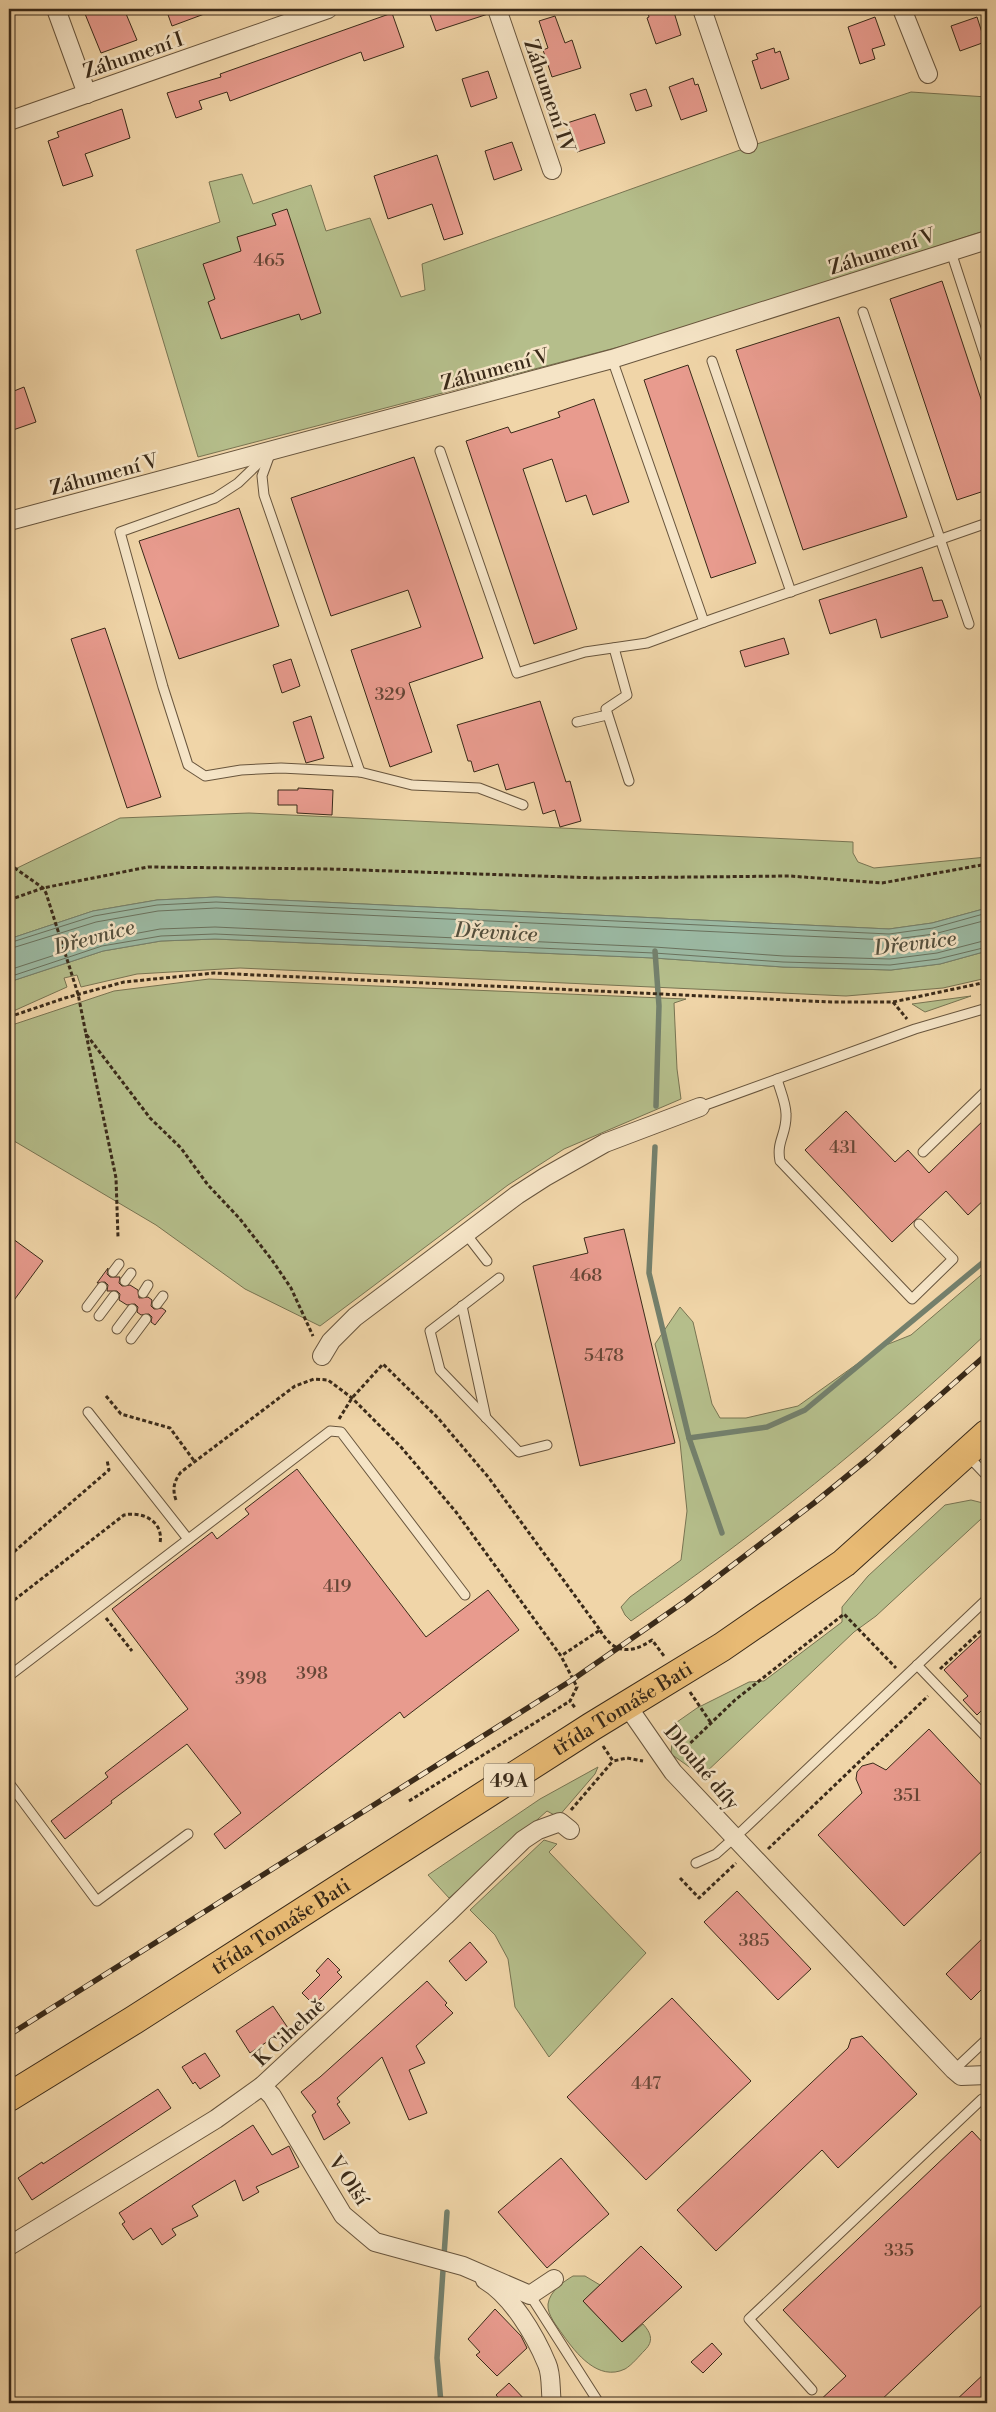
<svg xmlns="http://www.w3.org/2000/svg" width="996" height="2412" viewBox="0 0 996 2412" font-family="'Libre Bodoni',serif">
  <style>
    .green { fill: #b5be8b; stroke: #787452 }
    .water { fill: #9bb9a3; stroke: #74806c }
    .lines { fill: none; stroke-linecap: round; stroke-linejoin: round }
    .shore { stroke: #6a725e; stroke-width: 1 }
    .stream { stroke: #74806c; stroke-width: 5.5 }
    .building { fill: #e89b8e; stroke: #3a2a19 }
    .lane-casing { stroke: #68553d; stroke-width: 11 }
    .street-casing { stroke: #68553d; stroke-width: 20 }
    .primary-casing { stroke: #3a2a19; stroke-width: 30 }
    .path { stroke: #3a2a19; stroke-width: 3; stroke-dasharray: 4 2.5; stroke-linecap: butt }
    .lane { stroke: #f5e4c6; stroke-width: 9 }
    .street { stroke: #f5e4c6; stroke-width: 18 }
    .primary { stroke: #e8ba74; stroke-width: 28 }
    .rail-casing { stroke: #3a2a19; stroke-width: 5.5 }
    .rail { stroke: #f5e4c6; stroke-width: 4; stroke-dasharray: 11; stroke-linecap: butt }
    .labels { text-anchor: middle; stroke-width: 5; stroke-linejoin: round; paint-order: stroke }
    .number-label { font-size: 18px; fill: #664636 }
    .shield { fill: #f5e4c6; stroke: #72624d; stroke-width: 1 }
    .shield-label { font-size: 19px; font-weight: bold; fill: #3a2a19 }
    .street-label { font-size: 20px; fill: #3a2a19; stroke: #f5e4c6 }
    .water-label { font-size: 21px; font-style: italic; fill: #524e3c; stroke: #f5e4c6 }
  </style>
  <rect width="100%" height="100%" fill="#f0d5a8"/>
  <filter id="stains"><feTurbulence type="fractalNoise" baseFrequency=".004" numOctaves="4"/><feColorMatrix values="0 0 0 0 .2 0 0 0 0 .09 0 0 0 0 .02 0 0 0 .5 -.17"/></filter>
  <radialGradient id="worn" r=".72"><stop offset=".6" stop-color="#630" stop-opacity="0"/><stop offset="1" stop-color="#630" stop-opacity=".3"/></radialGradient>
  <g class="green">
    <path d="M911,92L987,97V230L657,337L198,457L136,250L220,222L209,182L242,174L253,204L311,185L326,231L370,218L401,297L425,290L422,264L754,145Z"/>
    <path d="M249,813L853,842V853L858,862L874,868L987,857V908L932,923L889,929L216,897L157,900L93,911L9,939V872L120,818Z"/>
    <path d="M215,939L654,958L783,967L891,970L940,964L987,951V978L943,988L846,996L240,968L137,974L81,987L77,975L64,978L67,987L9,1013V982L103,951L161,941Z"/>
    <path d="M209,979L686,999L674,1003L677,1069L681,1099L564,1149L508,1185L320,1326L245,1289L156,1225L9,1138V1026L114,991Z"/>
    <path d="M971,996L925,1012L912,1004Z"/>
    <path d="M987,1270V1333C876,1438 757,1534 631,1621L625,1615L621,1607L630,1597L681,1560L687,1511L680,1442L655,1344L680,1307L693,1322L712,1404L720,1418H746L798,1406L881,1347L911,1335Z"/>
    <path d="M971,1500L987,1504V1523L981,1519L876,1616L854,1632L702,1776L671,1754L673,1730L677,1722L697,1708L749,1682L764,1681L842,1622V1607L868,1576L945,1505Z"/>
    <path d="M598,1767L595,1774L558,1817L547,1811L449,1898L428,1875L540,1799Z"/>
    <path d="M544,1840L557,1844L549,1852L646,1953L549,2057L515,2007L508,1959L495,1935L470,1910Z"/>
    <path d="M573,2276H585L600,2285L583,2301L622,2342L643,2324C651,2333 654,2341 645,2350C639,2356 632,2365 625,2369C598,2382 576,2353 563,2335C557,2326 547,2315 548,2304C550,2291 563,2282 573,2276Z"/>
  </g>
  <path class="water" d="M216,897L889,929L932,923L987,908V951L940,964L891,970L783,967L654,958L215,939L161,941L103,951L9,982V939L93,911L157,900Z"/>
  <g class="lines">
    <g class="shore">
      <path d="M9,943L94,916L157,905L216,902L889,934L933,928L987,913"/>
      <path d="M9,949L96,922L158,911L216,908L888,940L934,934L987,920"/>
      <path d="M9,970L101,940L160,929L215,927L654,947L784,956L890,959L937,953L987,940"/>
      <path d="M9,977L102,946L161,936L215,934L654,953L783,962L890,965L938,959L987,947"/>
    </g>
    <g class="stream">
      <path d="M655,951L659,1006L656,1106"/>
      <path d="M655,1147L649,1273L689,1438L722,1533"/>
      <path d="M689,1438L767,1427L805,1410L987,1259"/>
      <path d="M441,2403L437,2358L447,2212"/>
    </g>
  </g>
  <g class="building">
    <path d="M83,9H124L137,40L101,53Z"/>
    <path d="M166,9H215V10L172,26Z"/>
    <path d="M428,9H487L488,14L436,31Z"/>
    <path d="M647,9H673L681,35L656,44L647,18L649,17Z"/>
    <path d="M392,13L404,47L364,61L361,52L230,101L227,92L199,101L202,109L176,118L167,93L221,77L220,74Z"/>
    <path d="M555,16L565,43L572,40L581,68L552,77L543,50L548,48L539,21Z"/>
    <path d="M875,17L885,45L872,49L875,59L860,64L848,27Z"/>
    <path d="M977,17L985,42L960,51L951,26Z"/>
    <path d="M774,48L775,53L780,51L789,79L761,89L752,61L758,59L756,54Z"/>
    <path d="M488,71L497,98L471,107L462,79Z"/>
    <path d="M693,78L695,85L698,84L707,111L681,120L669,87Z"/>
    <path d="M646,89L652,106L636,111L630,94Z"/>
    <path d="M122,109L130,138L85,154L93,176L63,186L48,141L59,137L57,132Z"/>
    <path d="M595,114L605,143L577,152L567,123Z"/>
    <path d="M512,142L522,170L494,180L485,151Z"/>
    <path d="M437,155L463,234L444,240L432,204L388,219L374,176Z"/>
    <path d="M287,209L321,313L301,320L299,314L221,339L208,302L215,299L203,264L241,251L237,237L276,225L272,214Z"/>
    <path d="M942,281L987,417V490L957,500L890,299Z"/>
    <path d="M839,317L907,517L803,550L736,350Z"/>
    <path d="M688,365L756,563L711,578L644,380Z"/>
    <path d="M24,387L36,422L13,430L9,418V393Z"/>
    <path d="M594,399L629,502L593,515L586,495L566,502L552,459L523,469L577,629L534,644L466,441L508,427L511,433L560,417L558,412Z"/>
    <path d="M414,457L483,658L409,683L432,752L390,767L351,650L421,627L408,590L331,616L291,498Z"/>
    <path d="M239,508L279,626L179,659L139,541Z"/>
    <path d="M922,567L933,601L942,600L948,617L881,638L876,619L830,634L819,600Z"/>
    <path d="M105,628L161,797L127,808L71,639Z"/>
    <path d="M784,638L789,654L745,667L740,651Z"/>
    <path d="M291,659L300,686L282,693L273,665Z"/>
    <path d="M540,701L566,782L570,781L581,821L560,827L555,810L543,814L534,782L506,790L498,764L474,772L471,761H468L457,725Z"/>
    <path d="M311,716L324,758L306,763L293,722Z"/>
    <path d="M298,788L333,790L332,815L297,813V805H278V790H298Z"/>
    <path d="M846,1111L895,1162L908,1150L929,1173L987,1117V1197L968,1215L946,1191L892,1242L805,1150Z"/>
    <path d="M624,1229L675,1443L580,1466L533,1266L588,1253L584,1238Z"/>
    <path d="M9,1236L43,1261L9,1307Z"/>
    <path d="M108,1268L107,1274L110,1277H120L119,1283L122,1286L130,1285L138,1290L139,1298L148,1297L152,1300L151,1306L154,1309L162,1308L166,1311L155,1325L151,1322L152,1317L149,1314L141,1315L137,1312L138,1307L135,1304L127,1305L119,1300L120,1294L117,1291H107L108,1285L105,1282L97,1283Z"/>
    <path d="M297,1469L426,1637L488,1590L519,1630L404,1718L400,1712L225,1849L214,1834L241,1813L187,1744L111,1801L112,1803L65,1839L51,1821L108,1777L105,1773L188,1709L112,1609L212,1532L217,1539L249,1514L245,1509Z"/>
    <path d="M987,1630V1705L977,1715L963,1700L968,1696L944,1670Z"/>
    <path d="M929,1729L987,1791V1846L904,1926L818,1835L862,1793L856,1779L857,1772L862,1766L873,1763L886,1770Z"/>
    <path d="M737,1891L811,1969L778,2000L704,1922Z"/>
    <path d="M987,1934V1984L971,2000L946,1974Z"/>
    <path d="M470,1942L487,1962L466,1981L449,1961Z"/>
    <path d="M328,1958L340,1970L337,1972L342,1977L314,2005L302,1993L320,1975L316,1971Z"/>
    <path d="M427,1981L447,2003L445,2005L453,2013L416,2046L425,2063L409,2070L427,2113L409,2120L382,2057L337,2098L340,2102L337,2104L350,2123L324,2140L312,2115L316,2112L301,2092L320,2077Z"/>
    <path d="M672,1998L751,2081L646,2180L567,2097Z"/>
    <path d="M273,2006L288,2028L250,2053L236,2031Z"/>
    <path d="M862,2036L917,2094L838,2168L822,2150L716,2251L677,2210L848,2048L851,2039Z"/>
    <path d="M205,2053L220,2076L200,2089L195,2082L193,2084L182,2067Z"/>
    <path d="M158,2089L171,2108L32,2200L18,2178L42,2162L43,2164Z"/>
    <path d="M253,2125L272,2155L289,2146L299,2167L256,2187L259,2192L243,2201L235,2180L192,2206L198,2216L172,2229L176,2235L162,2245L151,2228L133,2240L122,2224L125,2222L119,2213Z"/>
    <path d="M972,2131L987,2147V2300L878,2403H817L846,2376L783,2310Z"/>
    <path d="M561,2158L609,2214L547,2268L498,2212Z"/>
    <path d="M641,2246L682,2287L622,2342L583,2301Z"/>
    <path d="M495,2309L521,2336L527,2348L497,2376L476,2355L480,2352L468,2339Z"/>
    <path d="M712,2343L722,2354L703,2373L691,2362Z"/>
    <path d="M987,2371V2403H953Z"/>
    <path d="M509,2383L528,2403H503L496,2395Z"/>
  </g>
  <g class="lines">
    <defs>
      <g id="lane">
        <path d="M951,252L987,362"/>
        <path d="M863,312L969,624"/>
        <path d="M712,361L791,592"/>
        <path d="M440,451L517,673L585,652L647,643L704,622L612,359"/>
        <path d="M270,454L262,476L264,495L360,772"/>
        <path d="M266,456L238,483L215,498L120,532L163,687L188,765L205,776L241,770L281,768L360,772L412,785L479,788L523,805"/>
        <path d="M704,622L987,523"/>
        <path d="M614,648L627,695L606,709L629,781"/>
        <path d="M577,722L607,715"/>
        <path d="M777,1079C780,1090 786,1103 786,1114C787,1134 776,1141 780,1161L912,1299L953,1259L919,1224"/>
        <path d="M700,1107L915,1029L987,1008"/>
        <path d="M923,1152L987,1090"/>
        <path d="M466,1234L487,1261"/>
        <path d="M113,1272L119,1264"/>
        <path d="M499,1278L430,1331L440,1370L519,1452L547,1445"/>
        <path d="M125,1281L131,1273"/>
        <path d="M143,1293L148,1285"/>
        <path d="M157,1304L163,1296"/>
        <path d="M462,1306L486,1418"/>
        <path d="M87,1307L102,1287"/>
        <path d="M99,1316L114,1296"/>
        <path d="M117,1329L132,1309"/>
        <path d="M131,1339L146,1319"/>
        <path d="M88,1412L188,1539"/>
        <path d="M967,1455L987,1476"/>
        <path d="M917,1665L987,1738"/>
        <path d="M9,1676L330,1431L341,1432L465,1595"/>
        <path d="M9,1783L97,1901L188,1834"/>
        <path d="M696,1863L716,1854L744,1829L987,1599"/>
        <path d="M954,2070L987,2039"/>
        <path d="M530,2295L599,2403"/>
        <path d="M812,2390L749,2319L982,2099"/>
      </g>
      <g id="street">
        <path d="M56,9L87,94"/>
        <path d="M497,9L552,170"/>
        <path d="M702,9L748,144"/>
        <path d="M902,9L928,74"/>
        <path d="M9,121L328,9"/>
        <path d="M9,521L612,359L987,240"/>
        <path d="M322,1356L331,1341L355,1317L517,1195L545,1177L605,1143L700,1107"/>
        <path d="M628,1707L673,1772L954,2070L961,2076L987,2075"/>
        <path d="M262,2086L272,2096L343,2215L375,2242L463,2266L530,2295L554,2279"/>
        <path d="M9,2246L216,2119L262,2086L445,1916L523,1840L538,1830L560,1822L570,1830"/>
        <path d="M485,2280C512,2296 535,2335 547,2364C552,2375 550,2391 552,2403"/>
      </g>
      <g id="primary">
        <path id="s1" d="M9,2097L134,2020L591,1727L722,1647L844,1563L987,1434"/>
      </g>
    </defs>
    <use href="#lane" class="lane-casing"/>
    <use href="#street" class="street-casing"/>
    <use href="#primary" class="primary-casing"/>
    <g class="path">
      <path d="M9,864L43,888L46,893L78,994L86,1034L150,1118L181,1148L208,1185L240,1219L272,1260L291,1288L313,1336"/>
      <path d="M9,900L43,888L148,867L330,869L599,878L790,876L882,883L987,864"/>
      <path d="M893,1002L907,1019"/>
      <path d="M9,1017L65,998L124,982L214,973L831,1002H893L987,982"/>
      <path d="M86,1034L116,1178L118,1237"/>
      <path d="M106,1396L121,1414L170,1428L195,1462"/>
      <path d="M339,1419L352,1398L383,1364L438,1418L489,1478L600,1630L561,1656"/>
      <path d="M176,1500C172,1489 174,1481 181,1472L295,1386L314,1379L328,1380L352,1398L401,1447L456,1512L561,1656L577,1687L570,1701L576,1709"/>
      <path d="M9,1556L109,1470L107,1460"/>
      <path d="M9,1604L124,1515C142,1511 164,1521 160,1543"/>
      <path d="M106,1618L132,1651"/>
      <path d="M600,1630C613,1653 630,1655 652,1640L664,1656"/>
      <path d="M940,1669L987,1625"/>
      <path d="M690,1692L711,1723"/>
      <path d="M603,1746L613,1761L627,1758L643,1761"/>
      <path d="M681,1752L735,1700L844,1614L896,1668"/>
      <path d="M409,1801L570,1701"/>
      <path d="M571,1810L613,1761"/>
      <path d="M768,1849L928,1696"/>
      <path d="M680,1878L699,1898L736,1863"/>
    </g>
    <use href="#lane" class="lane"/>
    <use href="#street" class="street"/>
    <use href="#primary" class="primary"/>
    <defs>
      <path id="rail" d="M9,2035L572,1680L687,1600L814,1503L869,1458L987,1354"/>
    </defs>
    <use href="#rail" class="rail-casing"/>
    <use href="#rail" class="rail"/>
  </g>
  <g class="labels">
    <g class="number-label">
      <text x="269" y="266">465</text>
      <text x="390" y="700">329</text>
      <text x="843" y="1153">431</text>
      <text x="586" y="1281">468</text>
      <text x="604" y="1361">5478</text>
      <text x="337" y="1592">419</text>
      <text x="312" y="1679">398</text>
      <text x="251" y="1684">398</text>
      <text x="907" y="1801">351</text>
      <text x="754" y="1946">385</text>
      <text x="646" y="2089">447</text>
      <text x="899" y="2256">335</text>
    </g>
    <rect class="shield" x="484" y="1763.5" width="50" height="33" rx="4"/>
    <g class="shield-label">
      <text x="509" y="1787">49A</text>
    </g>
    <g class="street-label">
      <text transform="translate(133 55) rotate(-19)" y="7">Záhumení I</text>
      <text transform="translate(550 96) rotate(71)" y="7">Záhumení IV</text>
      <text transform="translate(882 251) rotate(-18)" y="7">Záhumení V</text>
      <text transform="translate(495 369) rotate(-15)" y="7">Záhumení V</text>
      <text transform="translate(104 474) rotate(-15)" y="7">Záhumení V</text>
      <text dy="7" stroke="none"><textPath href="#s1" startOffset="726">třída Tomáše Bati</textPath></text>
      <text transform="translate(702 1767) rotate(50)" y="7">Dlouhé díly</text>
      <text dy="7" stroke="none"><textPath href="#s1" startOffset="321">třída Tomáše Bati</textPath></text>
      <text transform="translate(289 2032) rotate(-43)" y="7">K Cihelně</text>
      <text transform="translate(349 2180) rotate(56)" y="7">V Olší</text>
    </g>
    <g class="water-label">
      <text transform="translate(496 932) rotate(3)" y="7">Dřevnice</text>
      <text transform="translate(94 937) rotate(-15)" y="7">Dřevnice</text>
      <text transform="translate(915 943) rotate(-7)" y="7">Dřevnice</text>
    </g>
  </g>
  <rect width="996" height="2412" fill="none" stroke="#f0d5a8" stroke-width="30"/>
  <rect x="10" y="10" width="976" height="2392" fill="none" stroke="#3a2a19" stroke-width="2.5"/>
  <rect x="15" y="15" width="966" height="2382" fill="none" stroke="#3a2a19"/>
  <rect width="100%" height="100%" filter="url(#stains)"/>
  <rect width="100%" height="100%" fill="url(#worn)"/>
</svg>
